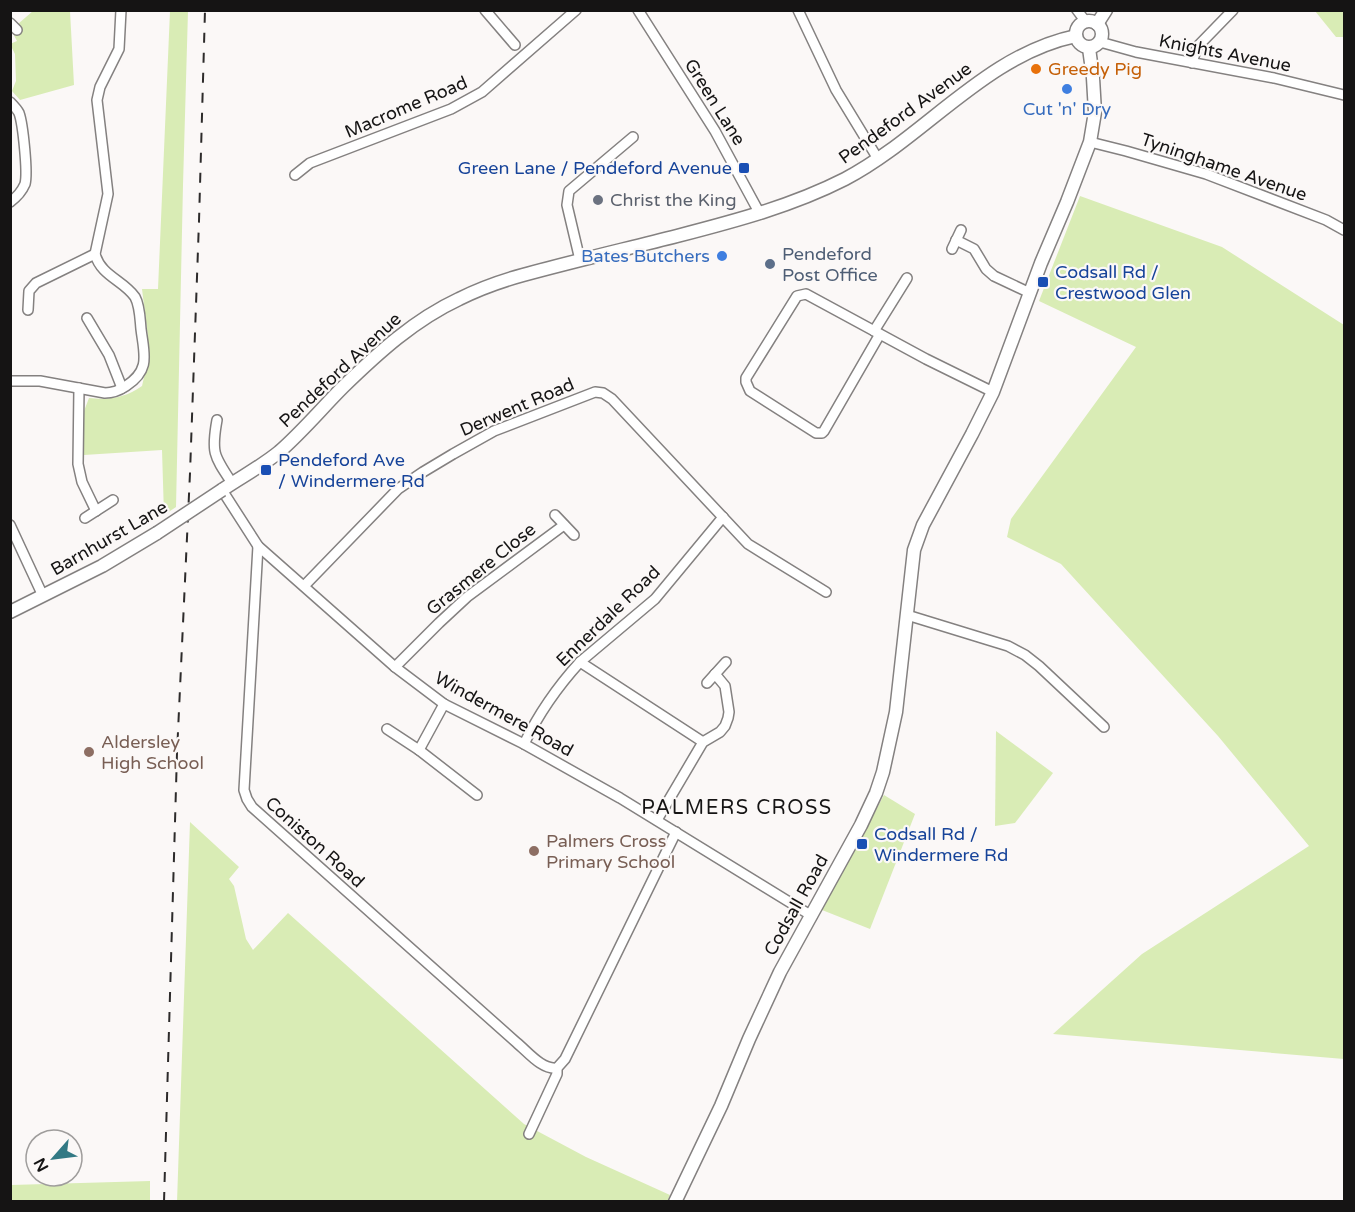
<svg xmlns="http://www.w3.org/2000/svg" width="1355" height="1212" viewBox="0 0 1355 1212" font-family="'Varela Round',sans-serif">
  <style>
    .green { fill: #d9ecb5 }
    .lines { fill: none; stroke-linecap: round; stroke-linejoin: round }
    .minor-casing { stroke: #848180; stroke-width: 12 }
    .tertiary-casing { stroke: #848180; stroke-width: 15 }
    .minor { stroke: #fff; stroke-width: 9 }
    .tertiary { stroke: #fff; stroke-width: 12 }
    .rail { stroke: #2d2b2b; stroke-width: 2; stroke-dasharray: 10 10; stroke-linecap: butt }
    .tertiary-bridge-casing { stroke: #848180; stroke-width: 15; stroke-linecap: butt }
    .tertiary-bridge { stroke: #fff; stroke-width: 12 }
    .food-dot { fill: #e8710a; stroke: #fbf8f7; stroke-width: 2 }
    .shop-dot { fill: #3f7fe0; stroke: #fbf8f7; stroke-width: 2 }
    .transit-dot { fill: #1a4fb4; stroke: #fbf8f7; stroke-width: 2 }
    .worship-dot { fill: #6b7280; stroke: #fbf8f7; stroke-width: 2 }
    .service-dot { fill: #5c6f8a; stroke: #fbf8f7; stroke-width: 2 }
    .education-dot { fill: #8d6e63; stroke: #fbf8f7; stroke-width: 2 }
    .labels { text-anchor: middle; stroke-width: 4.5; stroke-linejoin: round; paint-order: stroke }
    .street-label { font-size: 18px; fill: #151414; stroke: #fbf8f7 }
    .food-label { font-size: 18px; fill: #c56008; stroke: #fbf8f7; text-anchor: start }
    .shop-label { font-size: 18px; fill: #366cbe; stroke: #fbf8f7 }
    .transit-label { font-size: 18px; fill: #164399; stroke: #fbf8f7; text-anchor: start }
    .worship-label { font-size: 18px; fill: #5b616d; stroke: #fbf8f7; text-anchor: start }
    .service-label { font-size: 18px; fill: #4e5e75; stroke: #fbf8f7; text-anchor: start }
    .education-label { font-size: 18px; fill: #785e54; stroke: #fbf8f7; text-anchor: start }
    .neighbourhood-label { font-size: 20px; letter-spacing: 1.5px; fill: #151414; stroke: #fbf8f7 }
  </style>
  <rect width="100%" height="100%" fill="#fbf8f7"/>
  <g class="green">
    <path d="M33,11H70L74,85L20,100L12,91L16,81L15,54L10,44L17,41L11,30Z"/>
    <path d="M170,11H188L183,185L176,507L164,515L162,450L84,455V411L89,398C109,400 125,398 142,386L148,360V337L142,289H158Z"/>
    <path d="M1315,11H1344V37H1336Z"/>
    <path d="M1080,196L1222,247L1344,325V1059L1053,1034L1142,954L1309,846L1218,736L1061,564L1007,537L1011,519L1136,347L1039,301Z"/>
    <path d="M996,731L1053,773L1015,823L995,826Z"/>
    <path d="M884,795L915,814L870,929L822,910Z"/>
    <path d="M190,822L239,867L229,879L234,886L246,939L253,950L288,913L524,1124L586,1157L670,1195L667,1202H177Z"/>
    <path d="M150,1181V1201H11V1185Z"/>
  </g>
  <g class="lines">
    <defs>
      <g id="minor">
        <path d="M485,10L515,45"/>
        <path d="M638,10L715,131L760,214"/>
        <path d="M798,10L836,90L878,159"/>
        <path d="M1077,10L1086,22"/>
        <path d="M10,23L17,30"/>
        <path d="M1100,42L1136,52L1274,78L1344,95"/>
        <path d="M1192,63L1197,47L1233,10"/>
        <path d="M10,102C13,105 17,109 19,113C23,124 28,173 25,184C22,191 17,197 10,202"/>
        <path d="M1090,142L1126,151L1206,174L1326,220L1344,230"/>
        <path d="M295,175L310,163L451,109L482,92L576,10"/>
        <path d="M956,240L974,249L986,269L994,276L1030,293"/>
        <path d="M952,249L961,230"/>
        <path d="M580,260L567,205L569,191L633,137"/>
        <path d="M28,310L29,291L36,283L95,254"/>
        <path d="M87,318L109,355L122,388"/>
        <path d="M874,331L907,278"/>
        <path d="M880,334L824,431L822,433H816L750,391L746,382V378L797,296L806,294L926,359L993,392"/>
        <path d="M10,381H40L105,393C113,393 120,390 126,386C151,370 144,354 141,329C140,319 140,306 135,297C123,280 101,276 95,254L108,194L97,100L100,87L119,49L121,10"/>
        <path d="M79,388L78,464L82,482L96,511"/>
        <path d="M217,420C211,453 214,456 232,483"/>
        <path d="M222,490L258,546L395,667L444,704L524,744L620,798L812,916"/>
        <path d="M555,515L574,535"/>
        <path d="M85,518L113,500"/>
        <path d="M10,525L43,596"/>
        <path d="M258,546L244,790L247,799L252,807L517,1043C528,1052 542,1070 557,1068"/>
        <path d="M304,586L398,489L423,472L453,454L494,431L595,392L603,393L612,399L748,544L826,592"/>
        <path d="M907,615L1008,646L1025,655L1039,666L1104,727"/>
        <path d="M580,662L703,742"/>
        <path d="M395,667L439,623L467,597L564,525"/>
        <path d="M707,683L726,662"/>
        <path d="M387,729L419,750L477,795"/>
        <path d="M524,744C538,715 559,685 580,662L655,599L723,517"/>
        <path d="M419,750L444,704"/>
        <path d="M657,820L703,742L720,732L725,726L728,718L729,712L725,686L715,674"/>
        <path d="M529,1134L557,1074V1068L565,1059L676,832"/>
      </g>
      <g id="tertiary">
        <circle cx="1089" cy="34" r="13"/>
        <path d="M1097,24L1106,10"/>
        <path d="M222,490C241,477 262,466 279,452C302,432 322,408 343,387C378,353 414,320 459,299C479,289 501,281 523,275C574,261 626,249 677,236C735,221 792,206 845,179C925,137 985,55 1076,36"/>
        <path d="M10,612L102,566L157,533"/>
        <path d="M675,1202L721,1106L749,1039L780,972L861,825L876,793L883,772L896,712L914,550L923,525L972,434L993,392L1041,263L1067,202L1090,142L1095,112L1093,78L1089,48"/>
      </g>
    </defs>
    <use href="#minor" class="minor-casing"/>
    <use href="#tertiary" class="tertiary-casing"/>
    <use href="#minor" class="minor"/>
    <use href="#tertiary" class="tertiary"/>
    <path class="rail" d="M164,1202L177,753L190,473L199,221L205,10"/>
    <defs>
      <path id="tertiary-bridge" d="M157,533L222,490"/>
    </defs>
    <use href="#tertiary-bridge" class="tertiary-bridge-casing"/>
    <use href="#tertiary-bridge" class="tertiary-bridge"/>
  </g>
  <circle class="food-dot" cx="1036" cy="69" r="6"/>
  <g class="shop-dot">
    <circle cx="1067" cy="89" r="6"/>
    <circle cx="722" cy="256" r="6"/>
  </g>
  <g class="transit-dot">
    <rect x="738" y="162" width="12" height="12" rx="3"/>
    <rect x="1037" y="276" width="12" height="12" rx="3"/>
    <rect x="260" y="464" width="12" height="12" rx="3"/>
    <rect x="856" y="838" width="12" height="12" rx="3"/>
  </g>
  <circle class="worship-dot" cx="598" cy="200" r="6"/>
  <circle class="service-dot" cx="770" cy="264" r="6"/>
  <g class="education-dot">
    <circle cx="89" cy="752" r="6"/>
    <circle cx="534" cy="851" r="6"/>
  </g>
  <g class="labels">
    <g class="street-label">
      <text transform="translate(1225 53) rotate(11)" y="6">Knights Avenue</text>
      <text transform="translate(715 102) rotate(58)" y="6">Green Lane</text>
      <text transform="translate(406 107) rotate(-23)" y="6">Macrome Road</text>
      <text transform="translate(905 113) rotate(-36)" y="6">Pendeford Avenue</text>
      <text transform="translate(1224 167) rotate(19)" y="6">Tyninghame Avenue</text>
      <text transform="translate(340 370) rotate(-43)" y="6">Pendeford Avenue</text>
      <text transform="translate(517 407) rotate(-23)" y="6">Derwent Road</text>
      <text transform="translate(109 538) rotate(-30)" y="6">Barnhurst Lane</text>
      <text transform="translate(481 569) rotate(-39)" y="6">Grasmere Close</text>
      <text transform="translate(608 616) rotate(-44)" y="6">Ennerdale Road</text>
      <text transform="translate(504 714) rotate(29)" y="6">Windermere Road</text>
      <text transform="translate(315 842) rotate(42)" y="6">Coniston Road</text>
      <text transform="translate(796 905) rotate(-61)" y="6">Codsall Road</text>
    </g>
    <g class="food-label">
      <text x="1048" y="75">Greedy Pig</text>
    </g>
    <g class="shop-label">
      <text x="1067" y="115">Cut 'n' Dry</text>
      <text x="710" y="262" text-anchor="end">Bates Butchers</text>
    </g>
    <g class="transit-label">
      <text x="732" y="174" text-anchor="end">Green Lane / Pendeford Avenue</text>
      <text x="1055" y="278">Codsall Rd /<tspan x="1055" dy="21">Crestwood Glen</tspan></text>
      <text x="278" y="466">Pendeford Ave<tspan x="278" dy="21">/ Windermere Rd</tspan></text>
      <text x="874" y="840">Codsall Rd /<tspan x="874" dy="21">Windermere Rd</tspan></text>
    </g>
    <g class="worship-label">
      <text x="610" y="206">Christ the King</text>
    </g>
    <g class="service-label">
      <text x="782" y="260">Pendeford<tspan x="782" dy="21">Post Office</tspan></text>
    </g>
    <g class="education-label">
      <text x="101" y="748">Aldersley<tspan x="101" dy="21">High School</tspan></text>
      <text x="546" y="847">Palmers Cross<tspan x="546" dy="21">Primary School</tspan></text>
    </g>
    <g class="neighbourhood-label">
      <text x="737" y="814">PALMERS CROSS</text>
    </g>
  </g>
  <rect width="1355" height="1212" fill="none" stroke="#151414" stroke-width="24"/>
  <g transform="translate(54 1158) rotate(242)"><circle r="28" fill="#fbf8f7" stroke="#9f9d9c" stroke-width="1.5"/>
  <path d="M0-4.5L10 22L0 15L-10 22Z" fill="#327984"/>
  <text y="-9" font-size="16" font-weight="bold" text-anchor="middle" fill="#151414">N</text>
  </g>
</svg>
